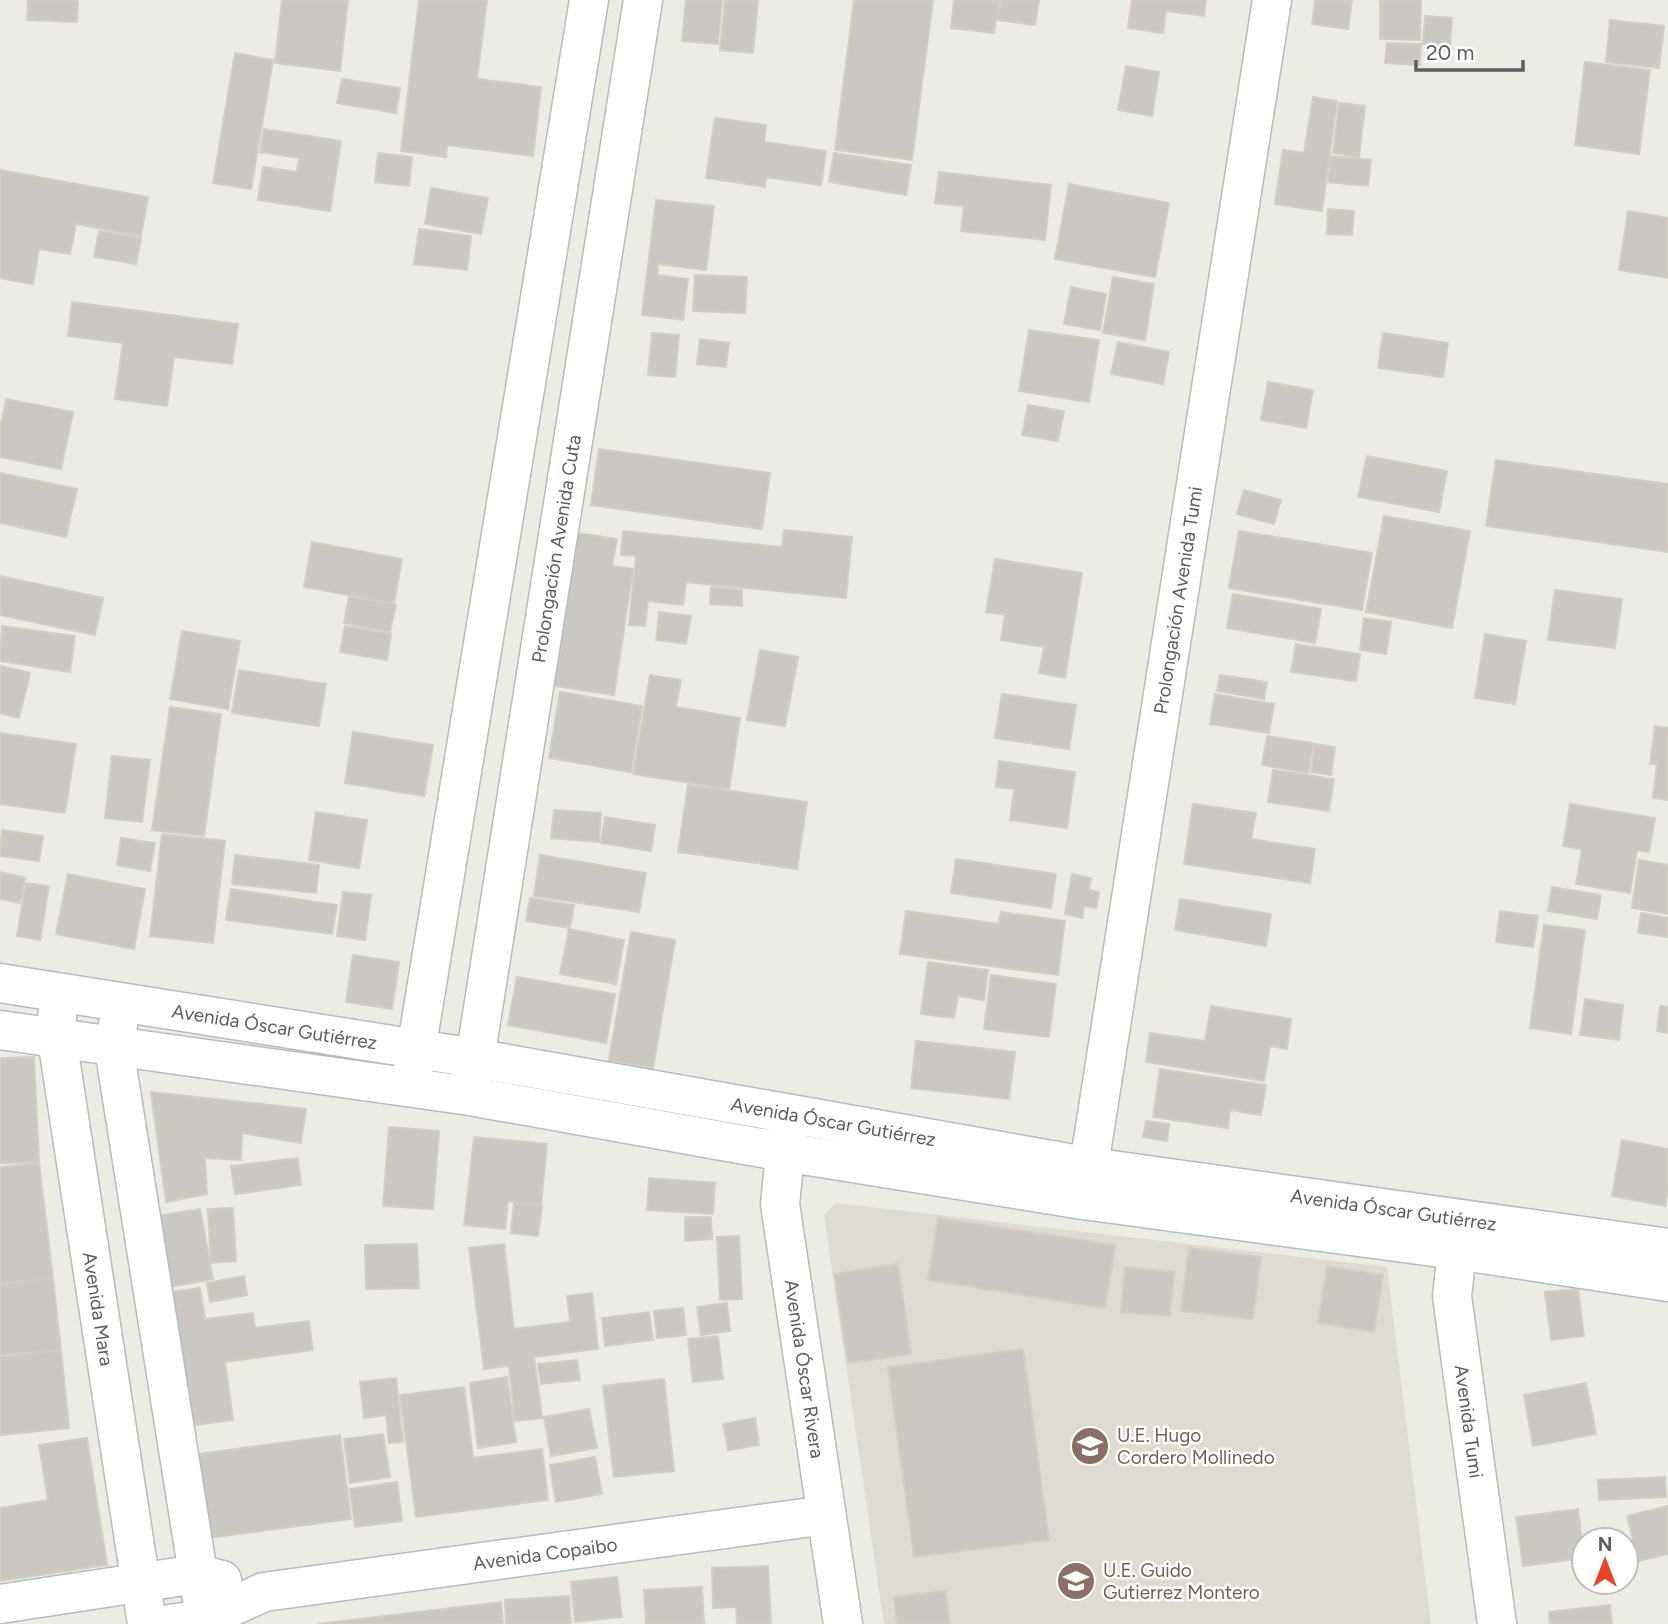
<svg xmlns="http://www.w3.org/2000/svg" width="1668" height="1624" font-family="Figtree,sans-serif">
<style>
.education{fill:#dedbd0}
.building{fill:#cac8c1;stroke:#d2cec0;stroke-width:2}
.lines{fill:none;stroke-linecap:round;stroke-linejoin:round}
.minor-casing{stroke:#b7babf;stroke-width:41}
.minor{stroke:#fff;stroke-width:38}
.labels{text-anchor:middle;stroke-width:5;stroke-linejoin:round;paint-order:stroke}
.street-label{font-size:19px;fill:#5a5e63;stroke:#fff}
.education-label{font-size:19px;fill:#785e54;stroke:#fff;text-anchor:start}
</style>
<rect width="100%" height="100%" fill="#edece2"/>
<!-- education -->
<polygon class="education" points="836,1203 1387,1267 1431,1624 884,1624 824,1215"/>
<!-- building -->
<g class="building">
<polygon points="28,0 78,0 77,22 27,20"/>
<polygon points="282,0 348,0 340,71 275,63"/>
<polygon points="419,0 487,0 477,79 541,87 533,156 447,145 446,157 401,151"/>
<polygon points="686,0 722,0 718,44 682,41"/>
<polygon points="725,0 758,0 753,53 720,50"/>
<polygon points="854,0 933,0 912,160 835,150"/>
<polygon points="954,0 999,0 994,33 951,28"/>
<polygon points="1001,0 1039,0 1035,25 998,20"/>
<polygon points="1132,0 1206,0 1204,16 1166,11 1163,33 1128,28"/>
<polygon points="1315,0 1352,0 1348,29 1312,24"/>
<polygon points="1380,0 1421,0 1420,40 1380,39"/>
<polygon points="1425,16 1452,18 1450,46 1423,44"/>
<polygon points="1610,20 1664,26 1659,68 1606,62"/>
<polygon points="1387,43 1421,44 1420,65 1385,63"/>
<polygon points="235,53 273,60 251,189 213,183"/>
<polygon points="1585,62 1650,70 1639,154 1575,145"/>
<polygon points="1126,66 1159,72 1152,116 1118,110"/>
<polygon points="342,79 400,88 396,113 337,103"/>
<polygon points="1313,97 1337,101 1322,211 1275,204 1283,150 1304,153"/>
<polygon points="1339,103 1365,106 1359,157 1333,153"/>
<polygon points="715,118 766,125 764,142 826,151 821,185 766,177 765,187 706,178"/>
<polygon points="264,129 341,141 330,211 258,200 263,167 297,172 299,158 260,152"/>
<polygon points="378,153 412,157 409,186 375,182"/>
<polygon points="834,153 911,165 906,195 829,182"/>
<polygon points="1331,156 1371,160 1368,186 1328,182"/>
<polygon points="0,170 148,197 141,236 76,224 70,254 39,249 33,284 0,278"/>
<polygon points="939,172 1051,185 1045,240 961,231 964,206 935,203"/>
<polygon points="1069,184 1169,203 1155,277 1055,259"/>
<polygon points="431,188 488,198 481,234 425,224"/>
<polygon points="656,200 714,206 706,270 658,264 657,275 688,279 683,320 642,315"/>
<polygon points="1328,209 1354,211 1352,235 1327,234"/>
<polygon points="1628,211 1668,218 1668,278 1619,270"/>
<polygon points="419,229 471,236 467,270 414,264"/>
<polygon points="99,231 141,238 136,264 94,257"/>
<polygon points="695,275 747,277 745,313 693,311"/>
<polygon points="1113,277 1154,284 1145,340 1103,333"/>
<polygon points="1071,287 1106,294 1100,330 1064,324"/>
<polygon points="72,302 238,324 232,364 174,357 167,406 115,399 123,343 68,336"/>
<polygon points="1029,330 1099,340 1089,402 1019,391"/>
<polygon points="652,333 679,335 675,377 648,375"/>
<polygon points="1383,333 1448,343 1443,377 1378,368"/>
<polygon points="700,339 729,343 726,367 697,364"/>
<polygon points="1118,342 1169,352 1163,384 1111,374"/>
<polygon points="1268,382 1313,390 1306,428 1261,420"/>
<polygon points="6,399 73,412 61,469 0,457 0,429"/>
<polygon points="1028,405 1064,411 1058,441 1022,435"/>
<polygon points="599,449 770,473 762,529 591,505"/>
<polygon points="1367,456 1447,471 1439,512 1358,497"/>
<polygon points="1496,460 1668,484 1668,552 1486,526"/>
<polygon points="0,473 77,489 66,537 0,523"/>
<polygon points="1244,490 1281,500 1274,524 1237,514"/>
<polygon points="1384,516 1470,531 1452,628 1366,612"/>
<polygon points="784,530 852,537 846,598 686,582 683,605 648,601 645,626 629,625 636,556 621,555 623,531 782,547"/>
<polygon points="1239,531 1372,553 1362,610 1229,588"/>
<polygon points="578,533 617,539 612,566 633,569 614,695 555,686"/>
<polygon points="312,542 402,559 394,603 304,587"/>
<polygon points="995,559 1082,573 1065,678 1039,673 1044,647 1001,640 1005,615 986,612"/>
<polygon points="0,576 103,598 95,635 0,615"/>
<polygon points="711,587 742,590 742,606 710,604"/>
<polygon points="1555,590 1622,599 1615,648 1548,640"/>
<polygon points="1233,594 1321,609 1315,643 1227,628"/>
<polygon points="349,596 396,605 390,632 344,623"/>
<polygon points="659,612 691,616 686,644 656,640"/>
<polygon points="1364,618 1391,622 1386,654 1360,650"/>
<polygon points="2,626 75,636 70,672 0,661"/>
<polygon points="345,626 391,634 387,660 340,652"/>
<polygon points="182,631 240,641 228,709 170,699"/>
<polygon points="1485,634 1526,641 1515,704 1475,698"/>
<polygon points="1296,644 1360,654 1356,681 1291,672"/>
<polygon points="760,650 798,657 785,726 747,720"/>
<polygon points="0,666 30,673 19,718 0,713"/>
<polygon points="239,670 326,684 319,726 232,713"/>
<polygon points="650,675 681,680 676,707 740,718 729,789 633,774"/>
<polygon points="1220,675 1267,682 1264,699 1217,691"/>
<polygon points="560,692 642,706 631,772 549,758"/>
<polygon points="1002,694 1076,705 1069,749 995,738"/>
<polygon points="1215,694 1274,704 1269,733 1210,724"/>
<polygon points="170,707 221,714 204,836 152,830"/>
<polygon points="1655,726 1668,728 1668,800 1653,798 1657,764 1650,764"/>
<polygon points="353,732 433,745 424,796 345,783"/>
<polygon points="0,733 76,744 65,813 0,804"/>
<polygon points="1267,736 1313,743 1308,773 1262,765"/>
<polygon points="1315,744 1335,747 1331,775 1311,772"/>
<polygon points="112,756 150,760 142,822 105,818"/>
<polygon points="999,761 1075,772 1067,828 1010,820 1014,789 996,787"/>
<polygon points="1273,770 1334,779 1329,811 1268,802"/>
<polygon points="688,785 807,802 797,869 678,852"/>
<polygon points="1193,804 1256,813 1251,839 1315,849 1310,883 1184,864"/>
<polygon points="1570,804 1655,818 1649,852 1637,850 1630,893 1576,884 1582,849 1563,846"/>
<polygon points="554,810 601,813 599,842 551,838"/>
<polygon points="316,812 367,820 359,868 309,860"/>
<polygon points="605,817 655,825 651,851 601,843"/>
<polygon points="2,830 43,836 39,861 0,856"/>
<polygon points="162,834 225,841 213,943 150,936"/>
<polygon points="121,838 155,843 150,871 117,865"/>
<polygon points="235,855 319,865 316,893 232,884"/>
<polygon points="540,855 646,873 639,912 534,896"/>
<polygon points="956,859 1056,874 1051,908 951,893"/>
<polygon points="1639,860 1668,865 1668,914 1632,908"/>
<polygon points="0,872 25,878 20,903 0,899"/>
<polygon points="68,874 145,889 134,949 56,934"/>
<polygon points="1072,874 1091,878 1089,890 1099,892 1096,908 1084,906 1082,918 1065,914"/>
<polygon points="26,883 49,886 40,940 17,936"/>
<polygon points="1552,887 1601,895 1597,919 1548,911"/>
<polygon points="231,889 337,905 332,934 226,920"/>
<polygon points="343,892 371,895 365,940 337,936"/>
<polygon points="530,898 574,905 570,928 526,921"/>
<polygon points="1180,899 1271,914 1266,946 1175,930"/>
<polygon points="906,911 999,924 1001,912 1065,921 1058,975 900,954"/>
<polygon points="1500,911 1538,916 1533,947 1496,942"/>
<polygon points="1641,913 1668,918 1668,937 1638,933"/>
<polygon points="1544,925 1585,930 1571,1034 1530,1028"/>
<polygon points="569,929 624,940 616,984 560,974"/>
<polygon points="631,932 675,940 653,1068 609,1060"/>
<polygon points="353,955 399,962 392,1009 346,1002"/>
<polygon points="928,962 988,970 984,1000 958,996 954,1018 921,1014"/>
<polygon points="991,975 1056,984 1049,1037 984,1029"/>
<polygon points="517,977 615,994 606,1043 508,1025"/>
<polygon points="1585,999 1623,1005 1619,1040 1580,1035"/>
<polygon points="1211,1006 1291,1019 1287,1049 1270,1046 1264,1081 1146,1062 1150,1033 1205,1041"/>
<polygon points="1660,1006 1668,1007 1668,1033 1657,1031"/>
<polygon points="916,1041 1015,1052 1009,1099 911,1088"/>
<polygon points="34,1057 39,1162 0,1163 0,1058"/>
<polygon points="1160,1069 1266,1085 1261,1115 1230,1110 1228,1128 1153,1117"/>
<polygon points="151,1092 306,1109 301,1143 242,1133 241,1160 205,1158 207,1194 166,1202"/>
<polygon points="1146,1121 1169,1124 1167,1141 1143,1137"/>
<polygon points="389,1127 439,1131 433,1209 383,1206"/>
<polygon points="474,1137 547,1144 541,1205 508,1201 505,1229 464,1225"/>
<polygon points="1622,1140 1668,1149 1668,1190 1665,1206 1612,1196"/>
<polygon points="298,1158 301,1185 235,1194 231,1166"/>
<polygon points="39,1163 53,1278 0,1284 0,1167"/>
<polygon points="649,1178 715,1183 713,1214 647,1210"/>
<polygon points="514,1203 542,1206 538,1236 511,1233"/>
<polygon points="233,1208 236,1261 211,1263 208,1209"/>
<polygon points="200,1209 213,1279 170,1287 157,1216"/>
<polygon points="685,1217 711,1217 712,1239 685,1241"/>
<polygon points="938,1218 1115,1245 1105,1308 928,1280"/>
<polygon points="739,1236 742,1299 720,1300 717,1237"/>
<polygon points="417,1244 419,1288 366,1289 365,1245"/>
<polygon points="504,1244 514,1329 570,1322 567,1296 592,1293 598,1349 534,1357 542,1418 515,1421 509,1366 484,1369 469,1248"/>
<polygon points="1189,1248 1261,1257 1253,1319 1181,1311"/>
<polygon points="898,1264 911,1354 848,1363 834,1274"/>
<polygon points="1327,1266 1383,1275 1374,1332 1318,1323"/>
<polygon points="1125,1267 1174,1272 1170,1316 1121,1312"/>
<polygon points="244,1276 247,1295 210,1302 207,1283"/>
<polygon points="53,1278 61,1350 0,1356 0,1284"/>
<polygon points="200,1288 205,1319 253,1313 255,1328 309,1321 313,1350 225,1362 233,1420 188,1426 169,1292"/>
<polygon points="1578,1289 1584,1336 1551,1340 1545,1292"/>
<polygon points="727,1303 730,1331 701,1335 697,1307"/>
<polygon points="683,1308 686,1335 657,1338 654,1311"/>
<polygon points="649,1312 653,1340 605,1346 602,1318"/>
<polygon points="718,1336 723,1379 693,1382 688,1339"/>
<polygon points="1023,1349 1049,1540 914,1557 888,1367"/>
<polygon points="61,1350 69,1428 0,1435 0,1356"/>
<polygon points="577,1360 580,1380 541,1384 538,1364"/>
<polygon points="507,1377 516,1442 478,1448 470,1383"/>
<polygon points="396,1378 403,1442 389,1443 386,1415 364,1418 360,1382"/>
<polygon points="664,1379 674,1471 614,1477 603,1386"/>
<polygon points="1586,1383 1596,1434 1533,1446 1524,1395"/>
<polygon points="464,1387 473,1458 542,1449 548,1500 416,1517 400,1395"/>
<polygon points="589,1409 597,1448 551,1456 544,1417"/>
<polygon points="755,1418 759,1445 728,1450 723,1424"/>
<polygon points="383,1434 390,1477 350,1483 344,1439"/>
<polygon points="340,1435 351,1519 201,1539 190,1455"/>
<polygon points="87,1438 107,1565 0,1581 0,1508 48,1500 39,1445"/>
<polygon points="595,1457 602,1494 556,1502 550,1465"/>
<polygon points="1665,1477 1666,1497 1599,1500 1598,1480"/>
<polygon points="397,1482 402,1521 355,1527 350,1489"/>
<polygon points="1668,1506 1668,1554 1638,1561 1627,1516"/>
<polygon points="1578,1509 1584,1558 1523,1566 1516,1517"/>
<polygon points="768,1566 771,1624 737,1624 736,1607 713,1608 712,1568"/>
<polygon points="617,1577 622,1617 575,1622 571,1582"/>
<polygon points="702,1587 704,1624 646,1624 644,1590"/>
<polygon points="946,1591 949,1624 897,1624 894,1597"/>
<polygon points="569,1596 571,1624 506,1624 505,1600"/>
<polygon points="501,1602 503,1624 318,1624"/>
<polygon points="1610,1605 1612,1624 1550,1624 1549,1612"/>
</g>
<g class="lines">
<defs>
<g id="minor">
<path id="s1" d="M0,983l474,75 617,109 577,81"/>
<path id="s2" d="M57,1016v23l90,585"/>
<polyline points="118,1025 114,1048 206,1624"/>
<polyline points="0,1030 470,1096 784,1152 1083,1200 1456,1250 1668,1282"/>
<polyline points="412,1075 589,0"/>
<path id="s3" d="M471,1084l172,-1084"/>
<path id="s4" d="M788,1126l-8,78 63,420"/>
<path id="s5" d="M1085,1191l187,-1191"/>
<path id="s6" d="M1460,1225l-8,71 45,328"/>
<polyline points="0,1604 197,1574 222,1580"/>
<path id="s7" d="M169,1624l36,-5 59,-27 562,-77"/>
</g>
</defs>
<!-- minor casing -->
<use href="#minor" class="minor-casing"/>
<!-- minor -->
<use href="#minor" class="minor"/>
</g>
<!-- icons -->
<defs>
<symbol id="school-disc" viewBox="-11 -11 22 22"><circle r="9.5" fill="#8d6e63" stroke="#fff"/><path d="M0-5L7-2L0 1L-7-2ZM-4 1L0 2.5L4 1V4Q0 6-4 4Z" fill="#fff"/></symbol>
</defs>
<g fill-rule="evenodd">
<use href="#school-disc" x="1068" y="1424" width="44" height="44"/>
<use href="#school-disc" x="1054" y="1559" width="44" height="44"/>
</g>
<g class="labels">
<!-- street labels -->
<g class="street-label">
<text dy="7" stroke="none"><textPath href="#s3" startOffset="542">Prolongación Avenida Cuta</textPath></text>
<text dy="7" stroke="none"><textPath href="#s5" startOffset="598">Prolongación Avenida Tumi</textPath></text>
<text dy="7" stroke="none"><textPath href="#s1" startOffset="278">Avenida Óscar Gutiérrez</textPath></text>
<text dy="7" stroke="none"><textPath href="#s1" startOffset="845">Avenida Óscar Gutiérrez</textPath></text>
<text dy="7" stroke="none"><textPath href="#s1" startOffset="1412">Avenida Óscar Gutiérrez</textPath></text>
<text dy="7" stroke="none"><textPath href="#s2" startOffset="296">Avenida Mara</textPath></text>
<text dy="7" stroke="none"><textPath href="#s4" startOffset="245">Avenida Óscar Rivera</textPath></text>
<text dy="7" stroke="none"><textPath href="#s6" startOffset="198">Avenida Tumi</textPath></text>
<text dy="7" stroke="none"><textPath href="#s7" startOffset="385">Avenida Copaibo</textPath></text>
</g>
<!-- education labels -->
<g class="education-label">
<text x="1117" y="1442">U.E. Hugo<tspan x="1117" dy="22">Cordero Mollinedo</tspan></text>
<text x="1103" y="1577">U.E. Guido<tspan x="1103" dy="22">Gutierrez Montero</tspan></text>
</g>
</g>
<!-- north arrow -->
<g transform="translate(1605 1561)"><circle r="33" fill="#ffffff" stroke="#bdbfc1" stroke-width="2"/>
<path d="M0-5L12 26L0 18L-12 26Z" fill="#eb432a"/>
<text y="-10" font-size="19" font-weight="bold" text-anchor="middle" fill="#5a5e63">N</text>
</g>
<!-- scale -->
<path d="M1416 60v10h107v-10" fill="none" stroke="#5a5e63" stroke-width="3.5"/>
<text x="1426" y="60" font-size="21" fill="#5a5e63" stroke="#ffffff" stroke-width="5" paint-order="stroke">20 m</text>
</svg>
